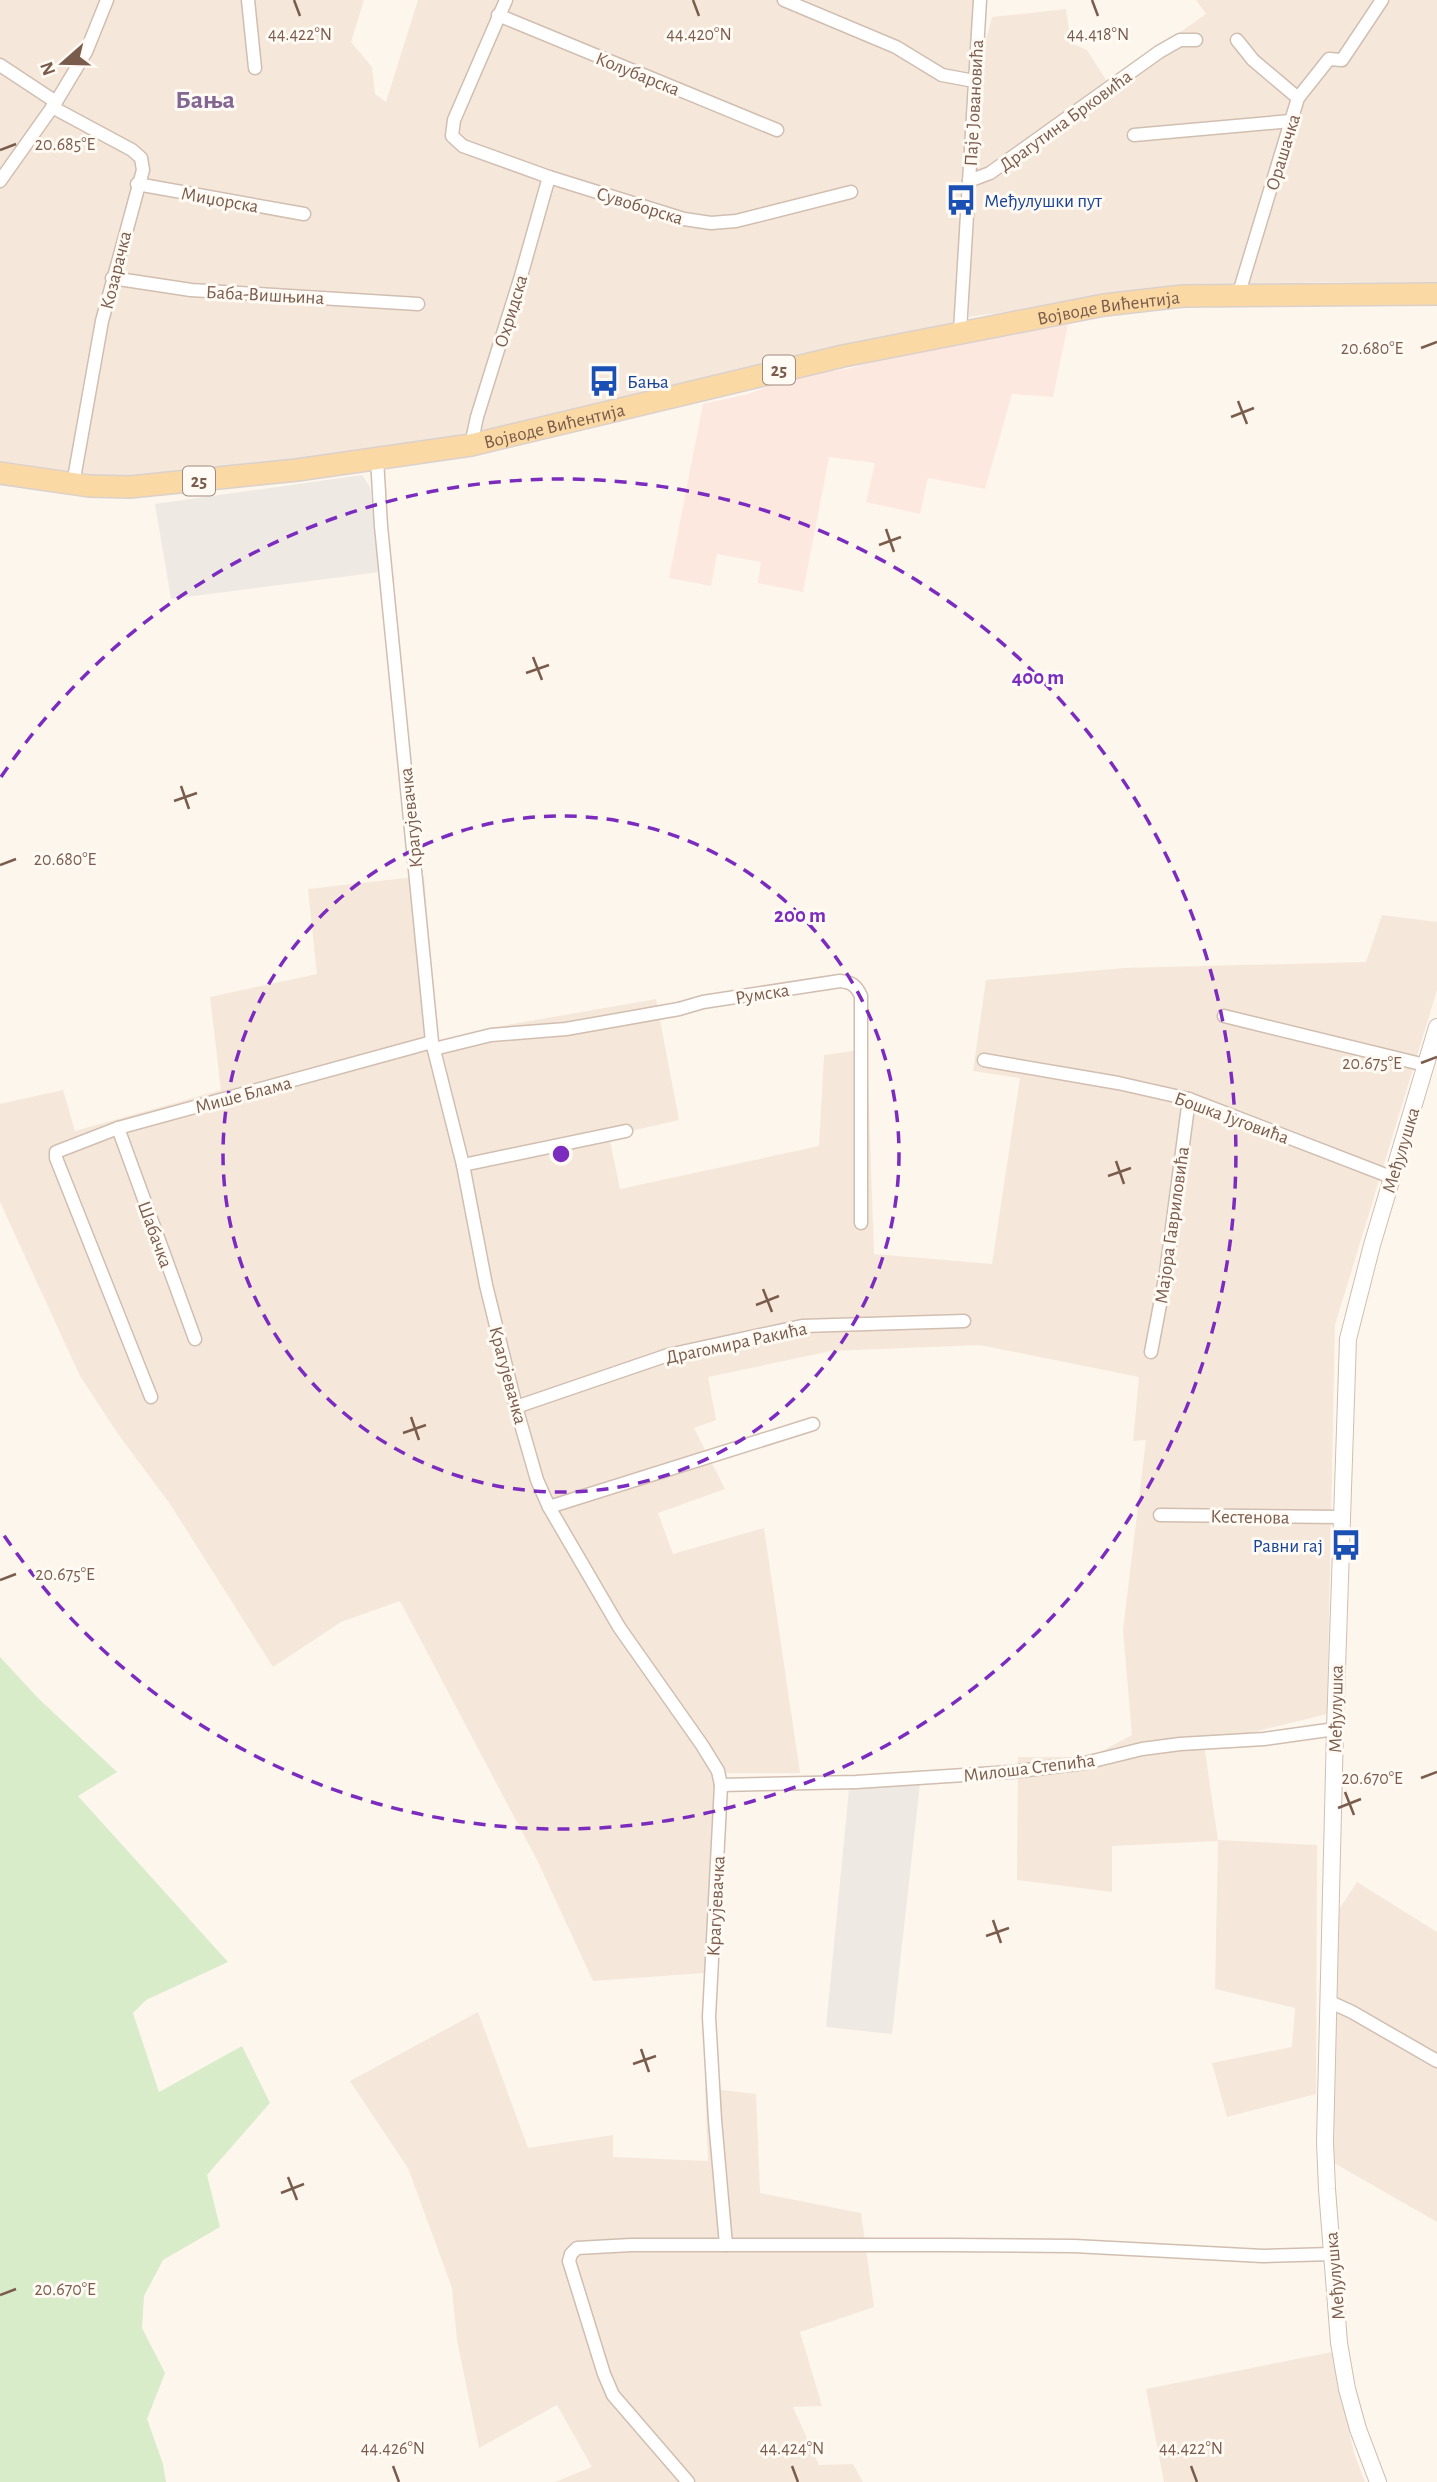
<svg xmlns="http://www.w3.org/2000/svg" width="1437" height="2482" font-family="'Alegreya Sans',sans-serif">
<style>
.residential{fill:#f5e8da}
.commercial{fill:#fde8e0}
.industrial{fill:#efe9e4}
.green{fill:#d8ecc9}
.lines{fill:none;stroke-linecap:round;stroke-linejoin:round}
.minor-casing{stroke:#d1beb0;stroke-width:15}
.tertiary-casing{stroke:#d1beb0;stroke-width:18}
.primary-casing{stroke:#dad1cd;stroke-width:24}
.minor{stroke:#fff;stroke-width:12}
.tertiary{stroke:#fff;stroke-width:16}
.primary{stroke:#fbd9a5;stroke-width:21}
.ticks{fill:none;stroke:#7a5c4d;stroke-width:2.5}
.ring{fill:none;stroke:#7b2cbf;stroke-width:3.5;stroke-dasharray:12 9}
.labels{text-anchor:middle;stroke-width:6;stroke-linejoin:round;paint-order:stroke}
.shield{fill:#fffaf3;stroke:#a28b7f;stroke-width:2}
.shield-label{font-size:18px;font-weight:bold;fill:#7a5c4d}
.street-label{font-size:19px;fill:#7a5c4d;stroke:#fffaf3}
.transit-label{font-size:19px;fill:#164399;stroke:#fffaf3;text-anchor:start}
.district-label{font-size:26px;font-weight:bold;fill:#846695;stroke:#fffaf3}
.ticks-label{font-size:18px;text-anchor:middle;fill:#7a5c4d;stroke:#fffaf3;stroke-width:6;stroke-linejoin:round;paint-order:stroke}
.centre{fill:#7b2cbf;stroke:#fffaf3;stroke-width:3.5}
.ring-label{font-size:21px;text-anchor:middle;font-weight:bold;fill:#7b2cbf;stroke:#fffaf3;stroke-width:6;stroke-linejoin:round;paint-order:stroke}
</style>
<rect width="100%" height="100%" fill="#fdf6ec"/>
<!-- residential -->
<g class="residential">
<polygon points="0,0 364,0 351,42 372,67 375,94 386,102 418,0 975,0 953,328 457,443 113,479 0,463"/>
<polygon points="1196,0 1437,0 1437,283 1326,282 1190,287 969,317 978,69 992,17 1066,9 1071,43 1087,50 1108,83 1206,14"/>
<polygon points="424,876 438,1046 495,1027 656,999 679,1120 609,1136 620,1189 819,1146 824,1055 867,1049 874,1254 992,1264 1020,1078 973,1071 986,980 1124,968 1366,962 1382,915 1437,922 1437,990 1335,1325 1327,1714 1204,1744 1218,1840 1317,1845 1316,2094 1227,2117 1212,2063 1292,2047 1295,2008 1215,1989 1218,1841 1112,1846 1112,1892 1017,1880 1018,1757 1091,1757 1132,1735 1123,1630 1146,1440 1133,1441 1139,1377 980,1345 831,1351 708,1377 716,1420 694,1428 725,1489 658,1513 673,1554 764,1528 800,1773 725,1773 718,1972 593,1981 538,1862 400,1601 341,1622 273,1667 170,1504 118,1434 80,1376 0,1202 0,1104 63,1090 75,1131 221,1090 210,997 317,974 308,889"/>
<polygon points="1357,1882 1437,1932 1437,2222 1334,2163 1336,1914"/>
<polygon points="478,2012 528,2148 613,2135 613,2157 708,2161 705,2088 756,2094 760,2193 861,2213 874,2307 800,2332 822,2406 793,2407 819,2465 853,2464 863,2482 555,2482 592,2467 557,2405 479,2448 457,2340 452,2288 408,2168 350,2081"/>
<polygon points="1332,2352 1354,2453 1365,2482 1164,2482 1146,2389"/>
</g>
<!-- commercial -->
<polygon class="commercial" points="1068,324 1053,397 1012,394 985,489 928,478 920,514 866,502 875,463 829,457 803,592 758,583 761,562 717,554 711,586 669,578 703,404 748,394 798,376 846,369 900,355 959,345 989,335"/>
<!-- industrial -->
<g class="industrial">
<polygon points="362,475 370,487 380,572 171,599 155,504"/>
<polygon points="920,1784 892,2034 826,2027 849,1789"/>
</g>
<!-- green -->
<polygon class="green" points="0,1657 39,1699 117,1772 78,1796 228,1962 146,2000 133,2013 159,2092 242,2046 270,2103 207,2175 220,2227 163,2260 144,2296 142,2328 165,2373 147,2419 163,2464 166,2482 0,2482"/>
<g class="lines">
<defs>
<g id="minor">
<polyline points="248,0 255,68"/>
<polyline points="506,0 454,120 452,136 463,146 549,177 684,219 711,223 736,221 851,192"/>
<polyline points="784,0 896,47 942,75 974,81"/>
<polyline points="498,15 777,130"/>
<polyline points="1237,40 1253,60 1298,98"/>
<polyline points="0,65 56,102"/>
<polyline points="52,107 132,150 141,158 143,170 102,321 73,484"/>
<polyline points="1134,135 1291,121"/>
<polyline points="0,181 56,102 86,52 107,0"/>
<polyline points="969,181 990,173 1159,52 1180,40 1196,40"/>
<polyline points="137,184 304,214"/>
<polyline points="112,278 191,290 418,304"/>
<polyline points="1238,296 1298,98 1329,59 1342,60 1382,0"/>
<polyline points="960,331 980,0"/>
<polyline points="471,445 477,417 521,276 549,177"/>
<polyline points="377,459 381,526 432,1042 463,1165 486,1285 516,1407 537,1480 549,1507 619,1627 702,1745 718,1771 721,1785 709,2017 715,2120 726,2245"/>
<polyline points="1224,1016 1425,1065"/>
<path d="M434,1049l57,-14 75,-6 113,-20 24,-7 137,-21c11,1 16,4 21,15v227"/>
<polyline points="984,1060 1118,1083 1189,1099 1391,1177"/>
<polyline points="118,1128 195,1339"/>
<polyline points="463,1165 626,1131"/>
<polyline points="1151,1352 1166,1273 1189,1099"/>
<polyline points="151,1397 56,1158 56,1152 118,1128 432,1042"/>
<polyline points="516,1407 668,1355 802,1326 964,1321"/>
<polyline points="549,1507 813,1424"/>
<polyline points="1160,1515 1340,1517"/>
<polyline points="721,1785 856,1782 1011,1772 1085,1763 1142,1749 1180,1744 1264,1739 1335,1729"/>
<polyline points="1328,2001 1352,2012 1437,2061"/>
<polyline points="688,2482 613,2395 604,2374 569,2261 571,2254 577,2248 631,2245 947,2245 1074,2246 1263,2256 1332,2254"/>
</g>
<polyline id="tertiary" points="1378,2482 1358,2429 1347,2389 1339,2343 1327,2189 1325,2142 1335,1729 1348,1339 1372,1245 1437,1027"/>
<g id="primary">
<path id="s1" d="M0,473l89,13 41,1 167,-17 174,-25 372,-89 261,-51 79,-9 254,-2"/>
</g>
</defs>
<!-- minor casing -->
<use href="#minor" class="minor-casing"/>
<!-- tertiary casing -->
<use href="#tertiary" class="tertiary-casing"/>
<!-- primary casing -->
<use href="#primary" class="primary-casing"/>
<!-- minor -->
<use href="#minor" class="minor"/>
<!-- tertiary -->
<use href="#tertiary" class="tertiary"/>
<!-- primary -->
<use href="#primary" class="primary"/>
</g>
<!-- ticks -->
<path class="ticks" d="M294,0l6,16M693,0l6,16M1092,0l6,16M0,150l16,-6M1421,348l16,-6M1238,401l9,23M1231,417l23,-9M886,529l8,23M879,545l22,-8M533,657l9,23M526,673l23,-8M181,786l8,23M174,801l23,-8M0,865l16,-6M1421,1063l16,-6M1116,1161l8,23M1108,1176l23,-8M763,1289l9,23M756,1305l23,-9M411,1417l8,23M403,1433l23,-8M0,1580l16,-6M1421,1778l16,-6M1345,1792l9,23M1338,1808l23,-9M993,1920l8,23M986,1936l23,-8M641,2049l8,23M633,2064l23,-8M288,2177l9,23M281,2193l23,-9M0,2295l16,-6M393,2466l6,16M792,2466l6,16M1191,2466l6,16"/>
<!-- distance rings -->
<g class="ring">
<circle cx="561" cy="1154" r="338"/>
<path d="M1 777A675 675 0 1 1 1 1531"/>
</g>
<!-- icons -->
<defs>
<symbol id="bus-bare" viewBox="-9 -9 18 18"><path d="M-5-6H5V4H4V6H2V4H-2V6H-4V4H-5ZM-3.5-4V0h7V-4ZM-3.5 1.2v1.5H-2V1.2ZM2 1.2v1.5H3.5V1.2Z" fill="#1a4fb4" stroke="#fffaf3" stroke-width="2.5" paint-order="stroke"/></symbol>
</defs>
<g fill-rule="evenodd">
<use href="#bus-bare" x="939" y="178" width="44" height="44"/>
<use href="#bus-bare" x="582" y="359" width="44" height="44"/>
<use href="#bus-bare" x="1324" y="1523" width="44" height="44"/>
</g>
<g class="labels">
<!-- shield labels -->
<g class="shield">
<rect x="763" y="355.5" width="32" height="29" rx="5"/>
<rect x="183" y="466.5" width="32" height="29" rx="5"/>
</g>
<g class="shield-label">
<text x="779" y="376">25</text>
<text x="199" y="487">25</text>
</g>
<!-- street labels -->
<g class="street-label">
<text transform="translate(638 73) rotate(22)" y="7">Колубарска</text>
<text transform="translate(973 103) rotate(-87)" y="7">Паје Јовановића</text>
<text transform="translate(1065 120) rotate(-36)" y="7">Драгутина Брковића</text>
<text transform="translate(1282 152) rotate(-73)" y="7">Орашачка</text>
<text transform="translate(220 199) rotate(10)" y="7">Миџорска</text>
<text transform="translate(640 205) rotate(17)" y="7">Сувоборска</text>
<text transform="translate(115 270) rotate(-76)" y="7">Козарачка</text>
<text transform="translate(265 294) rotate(3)" y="7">Баба-Вишњина</text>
<text dy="7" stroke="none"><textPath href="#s1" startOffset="1127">Војводе Вићентија</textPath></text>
<text transform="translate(510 311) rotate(-73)" y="7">Охридска</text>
<text dy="7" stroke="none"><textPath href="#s1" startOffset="560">Војводе Вићентија</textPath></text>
<text transform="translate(410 818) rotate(-96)" y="7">Крагујевачка</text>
<text transform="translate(762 993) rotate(-9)" y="7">Румска</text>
<text transform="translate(243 1094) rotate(-15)" y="7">Мише Блама</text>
<text transform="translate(1232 1117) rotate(20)" y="7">Бошка Југовића</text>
<text transform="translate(1400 1150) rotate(-73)" y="7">Међулушка</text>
<text transform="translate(1171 1225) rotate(-82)" y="7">Мајора Гавриловића</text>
<text transform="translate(156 1234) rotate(70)" y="7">Шабачка</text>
<text transform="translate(736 1342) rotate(-12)" y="7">Драгомира Ракића</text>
<text transform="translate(509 1375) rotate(75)" y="7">Крагујевачка</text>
<text transform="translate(1250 1516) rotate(1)" y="7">Кестенова</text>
<text transform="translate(1335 1709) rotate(-89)" y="7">Међулушка</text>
<text transform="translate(1029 1767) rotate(-7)" y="7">Милоша Степића</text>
<text transform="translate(715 1906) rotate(-87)" y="7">Крагујевачка</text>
<text transform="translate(1334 2276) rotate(-95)" y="7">Међулушка</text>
</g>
<!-- transit labels -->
<g class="transit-label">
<text x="984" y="207">Међулушки пут</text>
<text x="627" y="388">Бања</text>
<text x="1323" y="1552" text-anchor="end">Равни гај</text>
</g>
<!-- district labels -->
<g class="district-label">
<text x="205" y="108">Бања</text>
</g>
</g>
<g class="ticks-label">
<text x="300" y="40">44.422°N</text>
<text x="699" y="40">44.420°N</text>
<text x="1098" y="40">44.418°N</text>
<text x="65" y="150">20.685°E</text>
<text x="1372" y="354">20.680°E</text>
<text x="65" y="865">20.680°E</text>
<text x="1372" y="1069">20.675°E</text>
<text x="65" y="1580">20.675°E</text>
<text x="1372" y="1784">20.670°E</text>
<text x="65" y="2295">20.670°E</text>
<text x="393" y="2454">44.426°N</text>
<text x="792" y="2454">44.424°N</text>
<text x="1191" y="2454">44.422°N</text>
</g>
<circle cx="561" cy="1154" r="10" class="centre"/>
<g class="ring-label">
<text x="1038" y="684">400 m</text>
<text x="800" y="922">200 m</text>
</g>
<!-- north arrow -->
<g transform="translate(63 63) rotate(250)" stroke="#fffaf3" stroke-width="5" paint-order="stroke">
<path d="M0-5L12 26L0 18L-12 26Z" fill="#7a5c4d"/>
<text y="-10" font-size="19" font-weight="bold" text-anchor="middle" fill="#7a5c4d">N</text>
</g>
</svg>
